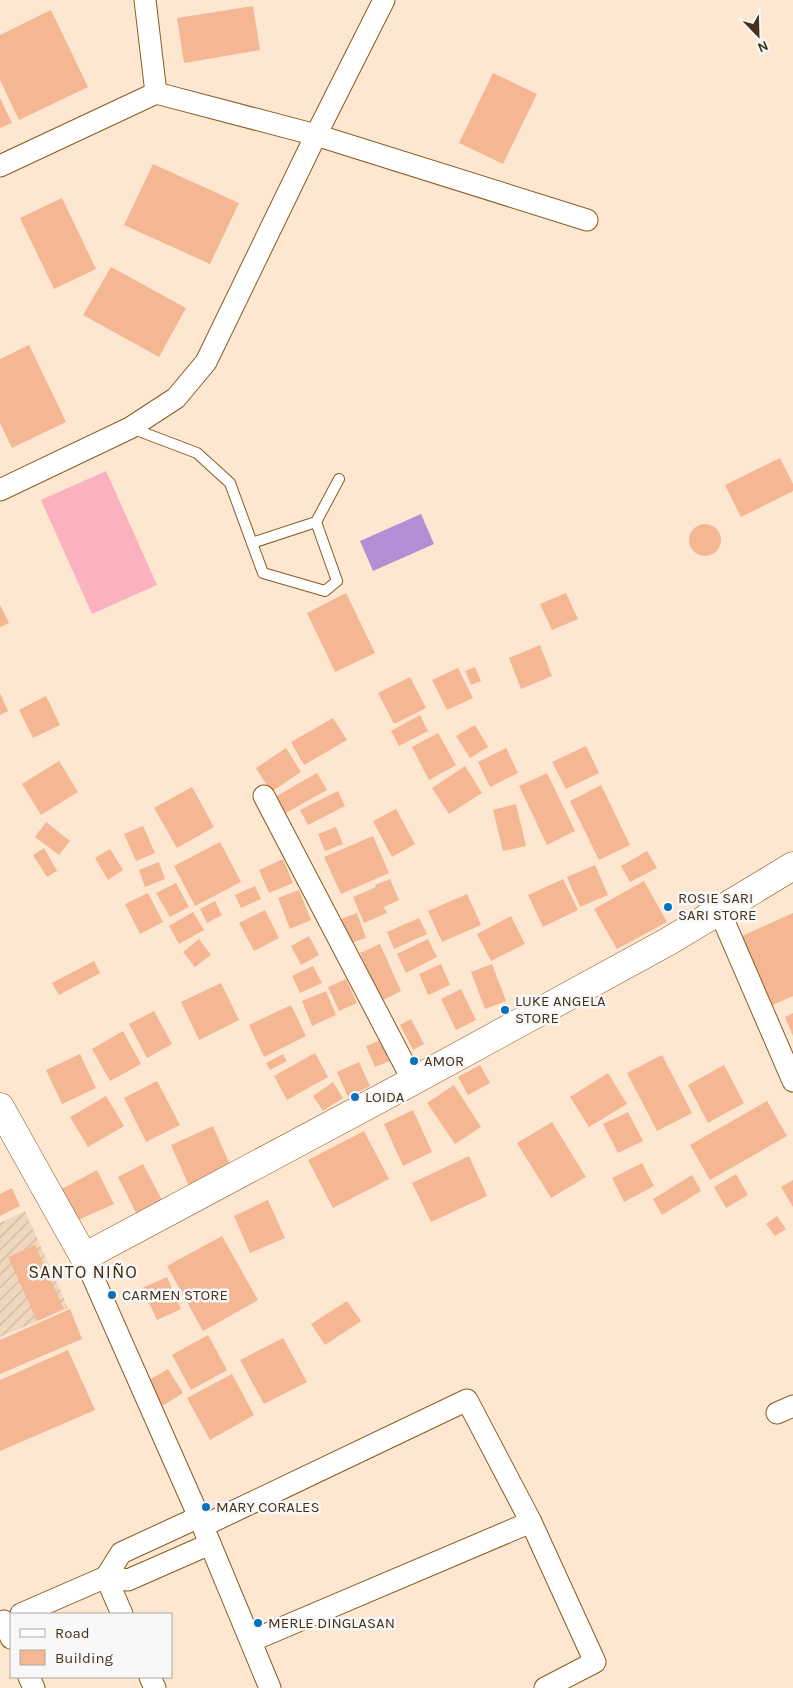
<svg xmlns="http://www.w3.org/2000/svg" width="793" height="1688" font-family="Karla,sans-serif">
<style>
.industrial{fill:url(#industrial-furrows)}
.grass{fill:#fbb2be}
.water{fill:#b48ed4}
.building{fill:#f5b694}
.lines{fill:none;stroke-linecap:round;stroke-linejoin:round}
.lane-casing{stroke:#8a5b1e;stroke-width:12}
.street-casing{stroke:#8a5b1e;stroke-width:23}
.secondary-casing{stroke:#8a5b1e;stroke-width:29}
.lane{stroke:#fff;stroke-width:10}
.street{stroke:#fff;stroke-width:21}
.secondary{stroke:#fff;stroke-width:28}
.poi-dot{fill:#0970bc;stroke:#f8f8f8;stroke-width:2}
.labels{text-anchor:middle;stroke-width:5;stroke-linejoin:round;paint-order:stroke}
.poi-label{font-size:15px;fill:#463119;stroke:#f8f8f8;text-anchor:start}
.quarter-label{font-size:18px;letter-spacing:1px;fill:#442b0b;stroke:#f8f8f8}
</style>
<defs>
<pattern id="industrial-furrows" width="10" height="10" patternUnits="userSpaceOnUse" patternTransform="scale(1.25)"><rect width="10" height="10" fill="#efd7be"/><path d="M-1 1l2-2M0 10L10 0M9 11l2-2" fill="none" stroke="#ceb9a3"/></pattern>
</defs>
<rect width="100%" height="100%" fill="#fde7d0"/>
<!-- industrial -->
<polygon class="industrial" points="25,1211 68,1308 0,1337 0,1223"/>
<!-- grass -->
<polygon class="grass" points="106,471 157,585 92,614 41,500"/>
<!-- water -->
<polygon class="water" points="421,514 434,544 373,571 360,541"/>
<!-- building -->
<g class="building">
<polygon points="253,6 260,50 184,63 177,18"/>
<polygon points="51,10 88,87 19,120 0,80 0,35"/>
<polygon points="493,73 537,94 503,164 459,143"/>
<polygon points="0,98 12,123 0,128"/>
<polygon points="153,164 239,203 210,264 124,225"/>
<polygon points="62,198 96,269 54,289 20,218"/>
<polygon points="111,267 186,308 159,357 83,315"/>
<polygon points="29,345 66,422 12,448 0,423 0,359"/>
<polygon points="780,458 793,484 793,491 741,517 725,485"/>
<circle cx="705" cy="540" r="16"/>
<polygon points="346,593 375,653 335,672 307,613"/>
<polygon points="566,593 578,619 552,630 540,604"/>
<polygon points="0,605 9,623 0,627"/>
<polygon points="540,645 552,676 521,689 509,658"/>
<polygon points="475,667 481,681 471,685 465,671"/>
<polygon points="458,668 473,698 447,710 432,680"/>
<polygon points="410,677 426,708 394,724 378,693"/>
<polygon points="0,693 8,711 0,715"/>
<polygon points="46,696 60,725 33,738 19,710"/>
<polygon points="420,715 428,731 399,746 391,731"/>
<polygon points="333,718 347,740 304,765 291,742"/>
<polygon points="475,725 488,747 470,758 456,736"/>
<polygon points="438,733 456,765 429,780 412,747"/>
<polygon points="586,746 599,773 566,789 552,762"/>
<polygon points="286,748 301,772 271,792 256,768"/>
<polygon points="506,748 518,773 490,787 478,762"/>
<polygon points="59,761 78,792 41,815 22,784"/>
<polygon points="465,766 482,793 449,814 432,788"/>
<polygon points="317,773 327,790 284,814 275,797"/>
<polygon points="547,773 575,831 547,845 519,786"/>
<polygon points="601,785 630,845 599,860 570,801"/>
<polygon points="192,787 214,827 177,848 154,808"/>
<polygon points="338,791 345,806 308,825 300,810"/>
<polygon points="516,804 526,846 503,851 493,810"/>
<polygon points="396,809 415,844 392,857 373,821"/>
<polygon points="46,822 70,841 59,855 35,837"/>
<polygon points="143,826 155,853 136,861 124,834"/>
<polygon points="336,827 343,844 325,851 318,834"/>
<polygon points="373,836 389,873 341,894 324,857"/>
<polygon points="220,842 241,882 195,906 174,866"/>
<polygon points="44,848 57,871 47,877 33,855"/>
<polygon points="110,849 123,870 108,880 95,858"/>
<polygon points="647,851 657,868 630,882 621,866"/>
<polygon points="283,859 293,883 269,893 259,870"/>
<polygon points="159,862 165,879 145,887 139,870"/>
<polygon points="595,865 608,895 580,907 567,877"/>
<polygon points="390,879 399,900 384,907 387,913 364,923 353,897 376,887 375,885"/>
<polygon points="563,879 578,910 543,927 528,895"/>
<polygon points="644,881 667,922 617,949 594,909"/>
<polygon points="176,883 189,907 170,917 156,893"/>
<polygon points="255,886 261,899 241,908 235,895"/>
<polygon points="299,890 311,920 290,929 278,898"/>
<polygon points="148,893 163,922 140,934 125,904"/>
<polygon points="467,894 481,925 442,942 428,911"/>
<polygon points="215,901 222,915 207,923 200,909"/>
<polygon points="265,910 279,938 254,951 239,923"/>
<polygon points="193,912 204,930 179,944 169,926"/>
<polygon points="357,913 366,938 342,946 333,922"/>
<polygon points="793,913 793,996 766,1008 735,939"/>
<polygon points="511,916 525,944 491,961 477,934"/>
<polygon points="419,918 427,934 394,949 387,932"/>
<polygon points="309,936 319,955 301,965 291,946"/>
<polygon points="199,939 211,955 195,967 183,952"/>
<polygon points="428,939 437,957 406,973 397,954"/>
<polygon points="380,944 401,991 381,1001 360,953"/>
<polygon points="94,961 100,973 59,995 52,983"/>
<polygon points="441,964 450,985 428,995 419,974"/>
<polygon points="492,964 506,1001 485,1009 471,972"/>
<polygon points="313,966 322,983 300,993 292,976"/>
<polygon points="346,979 357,1003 339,1011 328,987"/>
<polygon points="221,983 239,1020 199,1040 181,1002"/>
<polygon points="461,989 476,1020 456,1030 441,999"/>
<polygon points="326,991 336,1015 312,1026 302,1001"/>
<polygon points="291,1005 306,1036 264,1057 249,1025"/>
<polygon points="154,1011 172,1044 147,1058 129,1024"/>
<polygon points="793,1013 793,1036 785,1017"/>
<polygon points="411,1019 424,1044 413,1050 400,1025"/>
<polygon points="123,1031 141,1064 110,1081 92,1049"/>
<polygon points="381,1040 390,1061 375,1067 366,1046"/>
<polygon points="315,1053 328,1077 287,1100 274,1076"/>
<polygon points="80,1054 96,1088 62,1104 46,1070"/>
<polygon points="283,1054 287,1061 270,1070 266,1063"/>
<polygon points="662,1055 692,1113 657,1131 627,1073"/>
<polygon points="359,1062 370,1086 348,1097 337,1072"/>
<polygon points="480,1065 490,1083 468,1095 458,1077"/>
<polygon points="724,1065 744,1103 708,1123 688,1085"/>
<polygon points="608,1073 627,1104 589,1127 570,1097"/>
<polygon points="157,1081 180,1125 146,1142 124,1098"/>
<polygon points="333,1082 343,1098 323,1111 313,1096"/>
<polygon points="454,1085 481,1127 455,1144 427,1103"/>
<polygon points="106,1096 124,1126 88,1147 70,1117"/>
<polygon points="767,1101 787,1136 710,1180 690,1145"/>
<polygon points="413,1110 432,1152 403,1166 384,1124"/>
<polygon points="628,1112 643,1141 618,1153 603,1124"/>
<polygon points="552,1122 586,1177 551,1198 517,1143"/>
<polygon points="213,1126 231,1167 189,1186 171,1145"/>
<polygon points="364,1131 389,1179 333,1208 308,1160"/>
<polygon points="469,1156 487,1196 431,1222 412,1183"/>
<polygon points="642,1163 654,1186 624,1202 612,1178"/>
<polygon points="143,1164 162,1200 136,1213 118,1177"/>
<polygon points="97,1170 114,1204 78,1220 60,1190"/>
<polygon points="736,1174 748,1195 726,1208 714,1187"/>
<polygon points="692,1175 701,1191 662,1215 653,1199"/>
<polygon points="793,1180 793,1207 781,1187"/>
<polygon points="12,1188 20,1206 0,1216 0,1194"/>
<polygon points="268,1200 285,1238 250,1253 234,1216"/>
<polygon points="777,1216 786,1229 775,1236 766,1224"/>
<polygon points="222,1236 258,1300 203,1331 167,1266"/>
<polygon points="35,1245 64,1309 37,1321 8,1257"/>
<polygon points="167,1277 181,1309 157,1320 142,1288"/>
<polygon points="347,1301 361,1321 325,1345 311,1324"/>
<polygon points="70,1309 82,1339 0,1374 0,1340"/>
<polygon points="208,1335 227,1370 191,1390 172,1355"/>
<polygon points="283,1338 307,1382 264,1404 240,1360"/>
<polygon points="68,1350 95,1410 0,1451 0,1380"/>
<polygon points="168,1369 183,1393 159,1408 144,1383"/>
<polygon points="232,1374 254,1415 210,1440 187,1398"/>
</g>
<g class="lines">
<defs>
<g id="lane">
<polyline points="131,428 197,453 230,483 263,573 325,591 337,581 316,522"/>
<polyline points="252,543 316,522 339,479"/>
</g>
<g id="street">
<polyline points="145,0 156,93"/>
<polyline points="0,166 156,93 316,135 587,220"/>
<polyline points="0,490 130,428 176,398 206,362 316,135 384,0"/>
<polyline points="264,796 413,1081"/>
<polyline points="719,910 793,1081"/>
<polyline points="84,1257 199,1517 270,1688"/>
<polyline points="777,1413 793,1406"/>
<polyline points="203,1526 467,1400 531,1522 595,1662 545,1688"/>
<polyline points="106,1577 121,1553 199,1517"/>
<polyline points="106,1577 122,1614"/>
<polyline points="21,1614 106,1577 128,1580 210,1544"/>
<polyline points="4,1621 11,1638"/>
<polyline points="251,1641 531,1522"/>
<polyline points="29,1677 34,1688"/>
<polyline points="150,1677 155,1688"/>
</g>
<polyline id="secondary" points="0,1107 84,1257 413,1081 669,941 793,866"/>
</defs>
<!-- lane casing -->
<use href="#lane" class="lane-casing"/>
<!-- street casing -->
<use href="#street" class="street-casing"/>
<!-- secondary casing -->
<use href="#secondary" class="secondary-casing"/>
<!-- lane -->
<use href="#lane" class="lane"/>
<!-- street -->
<use href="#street" class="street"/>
<!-- secondary -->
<use href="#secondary" class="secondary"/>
</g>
<!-- markers -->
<g class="poi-dot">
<circle cx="668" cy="907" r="5"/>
<circle cx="505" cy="1010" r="5"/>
<circle cx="414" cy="1061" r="5"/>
<circle cx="355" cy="1097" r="5"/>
<circle cx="112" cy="1295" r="5"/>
<circle cx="206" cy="1507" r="5"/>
<circle cx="258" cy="1623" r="5"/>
</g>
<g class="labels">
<!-- poi labels -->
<g class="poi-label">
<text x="678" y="903">ROSIE SARI<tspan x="678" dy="17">SARI STORE</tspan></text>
<text x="515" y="1006">LUKE ANGELA<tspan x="515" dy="17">STORE</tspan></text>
<text x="424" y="1066">AMOR</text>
<text x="365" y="1102">LOIDA</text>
<text x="122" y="1300">CARMEN STORE</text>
<text x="216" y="1512">MARY CORALES</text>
<text x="268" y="1628">MERLE DINGLASAN</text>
</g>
<!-- quarter labels -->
<g class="quarter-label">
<text x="83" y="1278">SANTO NIÑO</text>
</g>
</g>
<!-- legend -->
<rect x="10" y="1613" width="162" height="65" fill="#f8f8f8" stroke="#b1a89f"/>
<rect x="20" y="1629" width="25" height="8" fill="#ffffff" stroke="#b1a89f"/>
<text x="55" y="1638" font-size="15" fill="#463119">Road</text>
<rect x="20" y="1650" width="25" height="15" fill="#f5b694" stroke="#b1a89f"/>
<text x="55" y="1663" font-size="15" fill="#463119">Building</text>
<!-- north arrow -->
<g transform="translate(758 35) rotate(157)" stroke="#f8f8f8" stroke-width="4" paint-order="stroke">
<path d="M0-4L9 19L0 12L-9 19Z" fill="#463119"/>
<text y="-8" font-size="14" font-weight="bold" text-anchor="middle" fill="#463119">N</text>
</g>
</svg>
